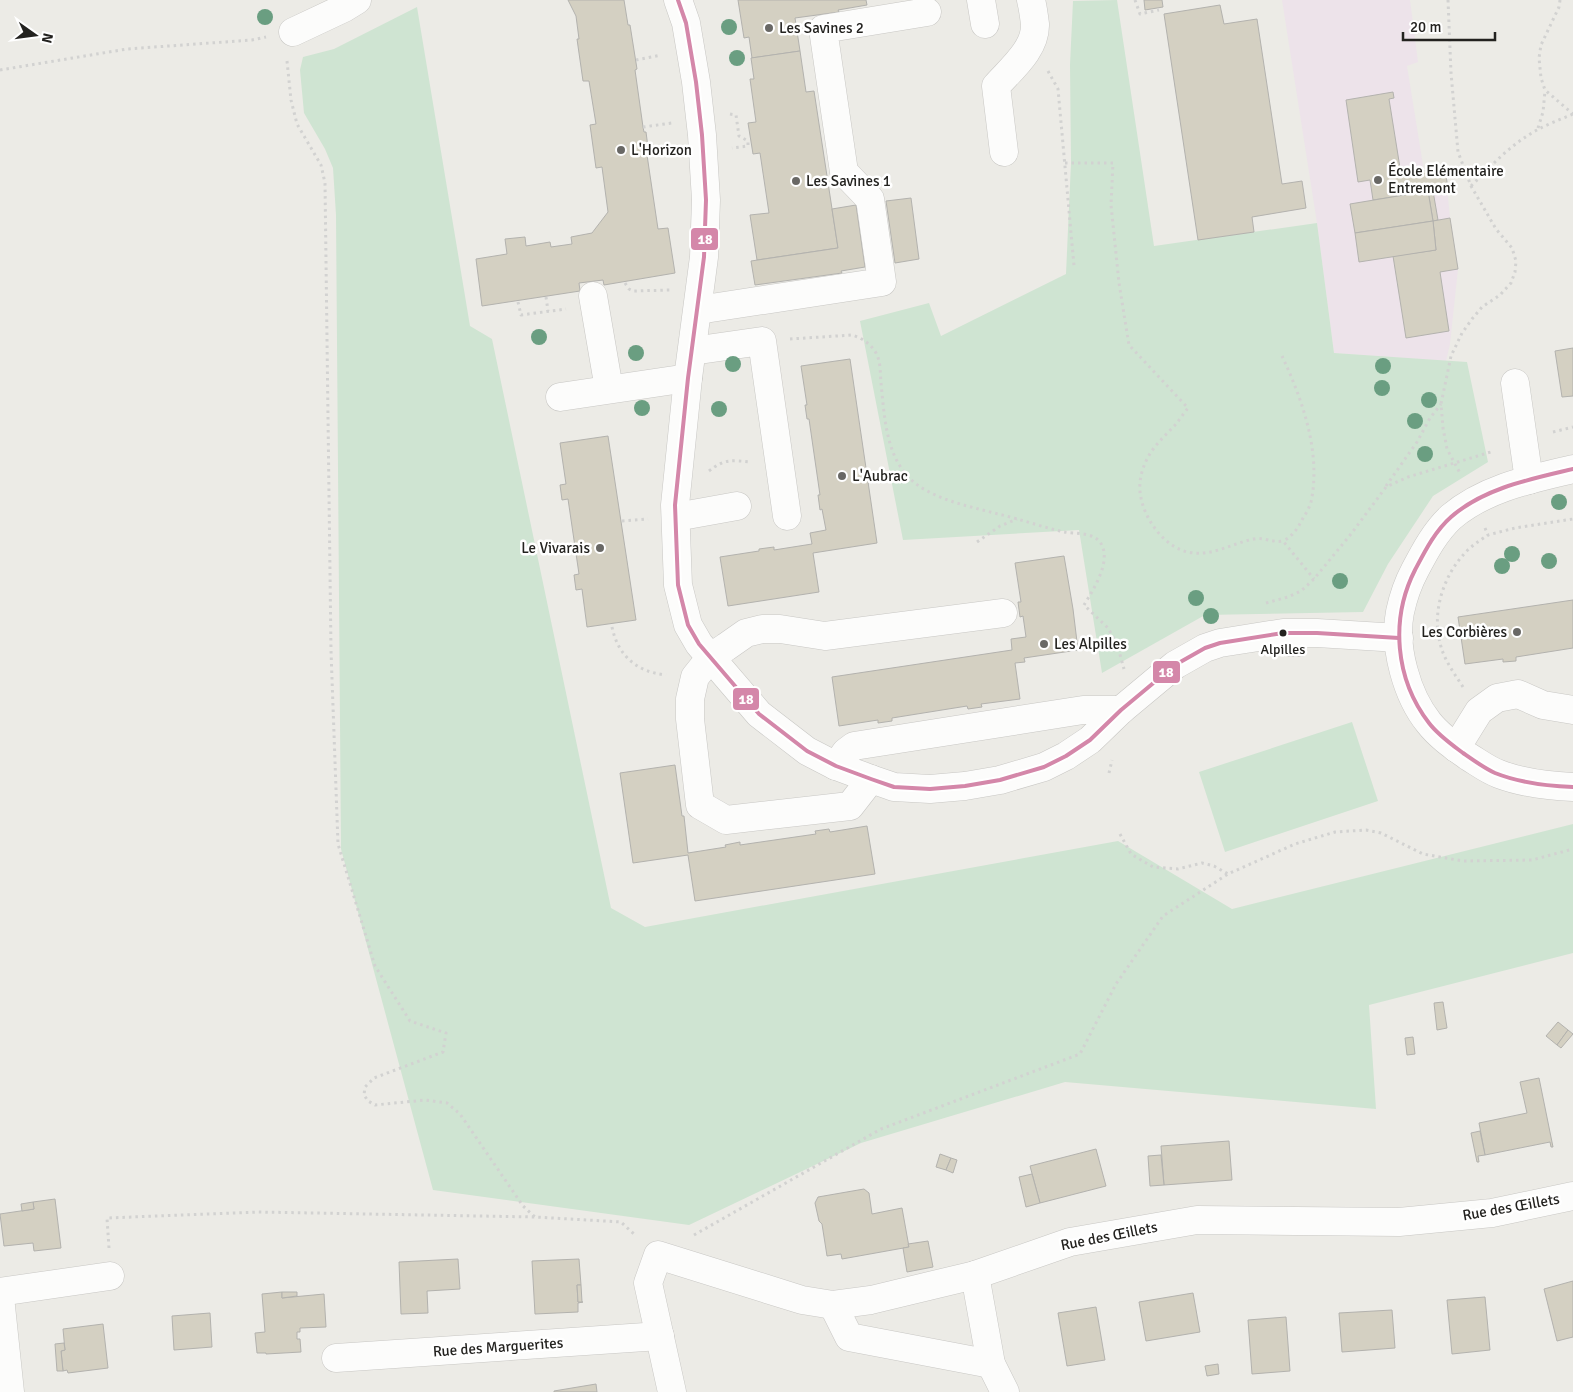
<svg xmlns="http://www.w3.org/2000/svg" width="1573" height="1392" font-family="Signika,sans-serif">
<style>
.education{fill:#ede3ea}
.green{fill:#cfe4d2}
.building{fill:#d4d0c2;stroke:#b3b2ae}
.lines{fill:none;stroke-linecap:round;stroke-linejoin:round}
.minor-casing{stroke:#c8c7c4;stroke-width:29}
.path{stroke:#d2d2d1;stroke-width:3;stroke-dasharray:2.5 4;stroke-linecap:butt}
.minor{stroke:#fcfcfb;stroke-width:28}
.bus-1-casing{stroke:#fff;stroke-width:8}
.bus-1{stroke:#d487a9;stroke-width:4}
.tree{fill:#6a9e81}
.poi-dot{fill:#696865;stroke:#fff;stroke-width:2}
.bus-dot{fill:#23221f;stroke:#fff;stroke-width:2}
.labels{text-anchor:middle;stroke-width:5;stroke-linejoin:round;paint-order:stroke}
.bus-label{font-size:14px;fill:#23221f;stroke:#fff}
.poi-label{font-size:15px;fill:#23221f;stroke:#fff;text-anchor:start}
.street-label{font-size:15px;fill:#23221f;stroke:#fff}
.line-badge{stroke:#fff;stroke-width:2}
.badge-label{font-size:14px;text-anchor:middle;font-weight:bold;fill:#fff}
</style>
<rect width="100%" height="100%" fill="#ecebe6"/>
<!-- education -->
<polygon class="education" points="1282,0 1410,0 1418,62 1407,66 1424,171 1445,168 1450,218 1458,269 1450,344 1446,361 1334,353 1317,223"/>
<!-- green -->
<g class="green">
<polygon points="1117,0 1154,246 1317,223 1334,353 1467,362 1488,462 1433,496 1388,564 1363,612 1205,615 1102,673 1079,530 903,540 860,321 929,303 941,336 1066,274 1071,163 1070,65 1073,1"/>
<polygon points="417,7 470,326 492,339 611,908 645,927 1118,841 1232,909 1573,824 1573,953 1369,1005 1376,1109 1065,1082 861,1143 689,1225 433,1190 341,849 336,215 333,168 325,149 304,113 300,70 303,57 334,49"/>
<polygon points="1352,722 1378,801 1225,852 1199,772"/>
</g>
<!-- building -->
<g class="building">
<polygon points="568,0 624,0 628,25 630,25 637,69 635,70 643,127 644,132 646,132 649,155 647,155 658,229 668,228 675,273 604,285 603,280 579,283 580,291 482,306 476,259 507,254 505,239 525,237 526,246 550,242 551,247 572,244 571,237 592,233 608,212 602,167 596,168 590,125 596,124 589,81 583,81 577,39 579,39 576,16"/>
<polygon points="738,0 866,0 867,5 838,10 839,12 795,18 800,51 752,58 749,37 744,38"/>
<polygon points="1144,0 1162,0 1163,7 1145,10"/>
<polygon points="1220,5 1224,24 1257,19 1282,184 1302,181 1306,208 1252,217 1254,232 1198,240 1164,14"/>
<polygon points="800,51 806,92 814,91 838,248 757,260 750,215 769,213 760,153 753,154 748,123 756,122 750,79 754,79 751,58"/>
<polygon points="1393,92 1394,98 1389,99 1401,174 1445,168 1448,189 1373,200 1370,180 1358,182 1346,100"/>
<polygon points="1428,191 1433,191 1438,220 1433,221"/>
<polygon points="1428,191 1433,221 1355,233 1350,204"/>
<polygon points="911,198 919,259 895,263 886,201"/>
<polygon points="856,205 865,267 841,271 842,273 755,285 751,261 838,248 832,209"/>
<polygon points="1450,218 1458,269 1440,272 1449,331 1406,338 1393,256 1436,250 1433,221"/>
<polygon points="1433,221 1436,250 1359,262 1355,233"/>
<polygon points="1573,348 1573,396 1562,397 1555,351"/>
<polygon points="850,359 877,543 813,553 819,592 728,606 720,557 759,551 759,549 774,547 774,550 812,544 810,533 826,530 822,509 820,510 818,495 820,495 809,419 807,419 805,405 807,405 801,366"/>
<polygon points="608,436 636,620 587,627 582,589 576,590 574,575 579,574 568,499 562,500 560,485 566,484 560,443"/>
<polygon points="1064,556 1073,609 1078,650 1024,658 1025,662 1015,663 1020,699 981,704 982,707 968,709 967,706 892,718 892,721 878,723 878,720 839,726 832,677 1012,650 1011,639 1026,637 1023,616 1020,617 1018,602 1021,602 1015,563"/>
<polygon points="1573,600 1573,648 1516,657 1516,661 1503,662 1503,659 1465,664 1458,617"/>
<rect x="1287" y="650" width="16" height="6"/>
<polygon points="675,765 682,816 684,816 688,853 726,847 725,845 740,842 740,845 816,834 815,831 829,829 830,832 867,826 875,874 695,901 688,855 633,863 620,773"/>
<polygon points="1443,1002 1447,1028 1437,1030 1434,1003"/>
<polygon points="1558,1022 1568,1030 1557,1045 1546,1036"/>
<polygon points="1568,1030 1573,1034 1561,1048 1557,1045"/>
<polygon points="1413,1037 1415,1054 1407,1055 1405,1038"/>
<polygon points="1539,1078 1553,1147 1551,1147 1550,1142 1485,1155 1479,1123 1527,1113 1520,1082"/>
<polygon points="1480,1131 1485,1155 1478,1156 1479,1162 1477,1162 1471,1133"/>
<polygon points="1229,1141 1232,1180 1164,1185 1161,1146"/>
<polygon points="1096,1149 1106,1186 1040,1203 1030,1166"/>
<polygon points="940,1154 951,1158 946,1170 936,1167"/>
<polygon points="1161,1155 1164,1185 1150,1186 1148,1156"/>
<polygon points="951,1158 957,1160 953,1173 946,1170"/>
<polygon points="1032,1174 1040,1203 1026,1207 1019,1177"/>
<polygon points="864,1189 869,1193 872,1214 902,1208 909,1247 842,1259 841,1254 827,1256 822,1224 819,1221 815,1203 818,1197"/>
<polygon points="55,1199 61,1248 34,1251 33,1243 4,1246 0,1214 34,1209 33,1202"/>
<polygon points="33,1202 34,1209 22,1211 21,1204"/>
<polygon points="928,1241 933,1267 907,1272 903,1248 909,1247 908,1244"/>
<polygon points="458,1259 460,1289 427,1291 428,1313 401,1314 399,1262"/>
<polygon points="579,1259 581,1285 577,1285 578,1302 583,1302 578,1303 578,1312 535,1314 532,1261"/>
<polygon points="1573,1281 1573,1337 1557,1341 1544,1289"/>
<polygon points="577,1285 581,1285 582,1302 578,1302"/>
<polygon points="282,1292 282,1298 324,1294 326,1327 300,1328 300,1332 297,1332 297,1339 300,1339 301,1352 266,1354 266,1353 257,1353 255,1333 265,1332 262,1294"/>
<polygon points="282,1292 297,1292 297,1296 282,1298"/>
<polygon points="1193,1293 1200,1332 1146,1341 1139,1302"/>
<polygon points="1485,1297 1490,1350 1452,1354 1447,1300"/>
<polygon points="1096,1307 1105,1360 1067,1366 1058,1313"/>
<polygon points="1392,1310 1395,1348 1342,1352 1339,1313"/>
<polygon points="210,1313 212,1347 174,1350 172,1316"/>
<polygon points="1286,1317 1290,1371 1252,1374 1248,1320"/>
<polygon points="103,1324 108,1368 68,1373 67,1370 63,1371 61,1351 65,1350 63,1329"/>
<polygon points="64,1343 65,1350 61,1351 63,1371 57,1371 55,1344"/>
<polygon points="1218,1364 1219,1374 1207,1376 1205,1366"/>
<polygon points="596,1384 597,1392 554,1392 554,1391"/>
</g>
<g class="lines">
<defs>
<g id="minor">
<polyline points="678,0 686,23 696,82 702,135 706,200 704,257 688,378 675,505 678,585 688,625 699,644 759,714 807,751 836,766 871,779 894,787 930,789 965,786 1000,780 1044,767 1066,756 1090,740 1121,710 1175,665 1205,648 1220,643 1283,633 1317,633 1399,638"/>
<polyline points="981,0 985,24"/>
<polyline points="293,32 344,8 357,0"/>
<path d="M1004,152l-8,-66c15,-17 40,-37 39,-62 -1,-8 -2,-16 -4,-24"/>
<polyline points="593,296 609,389"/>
<polyline points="698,310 882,282 870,199 844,172 823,29 927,12"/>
<polyline points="692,351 762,341 787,516"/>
<polyline points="1515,383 1529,480"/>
<polyline points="560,397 688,378"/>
<path d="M1573,469c-42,10 -88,19 -122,48 -16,15 -26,34 -36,53 -7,13 -12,28 -15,42 -7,35 7,84 29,111 11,14 26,24 40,34 10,6 19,13 30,17 24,9 49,12 74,13"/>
<polyline points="676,517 737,506"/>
<polyline points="1456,748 1479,711 1497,698 1518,694 1543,705 1573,710"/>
<polyline points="836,766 846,752 854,746 1083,710 1121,710"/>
<polyline points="871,779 850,806 726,820 700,805 690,719 690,699 695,677 711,657 726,647 746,633 762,629 780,629 825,636 1003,613"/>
<polyline points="975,1275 991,1364 1005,1392"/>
<polyline points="0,1292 110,1276"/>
<polyline points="0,1297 10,1392"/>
<polyline points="833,1305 849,1337 991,1364"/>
<polyline points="336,1358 660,1336"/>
<polyline points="672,1392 648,1283 658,1255 802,1300 833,1305 871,1300 975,1275 1070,1242 1197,1220 1399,1222 1492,1213 1573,1196"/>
</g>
</defs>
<!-- minor casing -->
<use href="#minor" class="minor-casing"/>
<!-- path -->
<g class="path">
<polyline points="1135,0 1140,14 1159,10"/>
<polyline points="1448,0 1451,73 1458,152 1471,186 1496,229 1512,248 1516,261 1515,272 1511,283 1500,295 1482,307 1472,319 1462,333 1451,356 1441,404 1443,428 1447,449 1461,475"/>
<polyline points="1560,0 1559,7 1541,45 1539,58 1541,78 1545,90 1573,114"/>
<polyline points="636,60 661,55"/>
<polyline points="287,61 291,100 297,124 321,165 325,183 331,651 338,844 375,966 410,1021 446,1033 443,1052 374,1078 365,1087 364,1095 368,1101 375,1105 425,1100 447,1103 460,1114 523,1206 535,1217"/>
<polyline points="0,70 127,49 252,40 266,37"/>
<polyline points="1048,71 1058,89 1074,266"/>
<polyline points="730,114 736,115 739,136 748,141 748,146 732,148"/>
<polyline points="643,127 672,123"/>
<polyline points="1538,128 1543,112 1545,91"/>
<path d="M1065,163h48l-2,42 8,78 10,62 59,63c-4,5 -8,11 -12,16 -10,11 -22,21 -29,35 -5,10 -8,21 -7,33 3,27 26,59 54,61 21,2 39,-10 60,-14 10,-2 19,4 29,2l31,38"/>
<path d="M1471,186c21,-21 40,-42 66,-56 11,-6 24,-11 36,-16"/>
<polyline points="625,283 629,289 633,291 671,290"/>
<polyline points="546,297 548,311"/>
<polyline points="518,302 521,315 566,309"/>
<path d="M790,339l62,-4c10,3 19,9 24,18 5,9 4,20 5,30 4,38 5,83 41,105 23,14 50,19 76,26 22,5 44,13 66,18 11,2 28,0 36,10 13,18 -7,48 -16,63l24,23 9,16 7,25"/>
<path d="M1282,356c20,43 38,93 30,141 -1,8 -5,15 -9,21 -5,10 -10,18 -20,23"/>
<polyline points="1553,432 1573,427"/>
<path d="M709,471c15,-12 22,-11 41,-9"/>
<polyline points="1386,486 1417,442 1430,418 1441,404"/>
<polyline points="622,521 648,519"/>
<polyline points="1485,528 1488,535 1515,528 1573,519"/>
<polyline points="977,542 1000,526 1017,519"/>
<polyline points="1266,603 1288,597 1301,591 1314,579 1351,534 1386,487 1408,477 1494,451"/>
<path d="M612,627c6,29 25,45 54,48"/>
<path d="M1463,687c-9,-14 -19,-27 -23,-44 -8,-31 3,-66 24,-89 7,-8 15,-13 24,-19"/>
<polyline points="1109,773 1112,760"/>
<polyline points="1120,834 1131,854 1153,867 1178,869 1202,863 1214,866 1228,874"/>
<polyline points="694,1235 881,1129 1080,1054 1116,984 1163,916 1228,874 1295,844 1335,832 1366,830 1381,833 1423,854 1463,861 1532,860 1573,849"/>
<polyline points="109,1248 107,1218 258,1212 535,1217 621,1222 635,1235"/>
</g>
<!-- minor -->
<use href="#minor" class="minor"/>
<defs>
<g id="bus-1">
<polyline points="678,0 686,23 696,82 702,135 706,200 704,257 688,378 675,505 678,585 688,625 699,644 759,714 807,751 836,766 871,779 894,787 930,789 965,786 1000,780 1044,767 1066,756 1090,740 1121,710 1175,665 1205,648 1220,643 1283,633 1317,633 1399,638"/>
<path d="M1573,469c-42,10 -89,19 -122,48 -16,14 -26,34 -36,53 -25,49 -20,109 14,153 9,12 22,21 34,30 10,7 21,15 32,20 25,10 52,13 78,14"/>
</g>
</defs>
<!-- bus-1 casing -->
<use href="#bus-1" class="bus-1-casing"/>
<!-- bus-1 -->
<use href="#bus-1" class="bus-1"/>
</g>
<!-- trees -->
<g class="tree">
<circle cx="265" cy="17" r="8"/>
<circle cx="729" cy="27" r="8"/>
<circle cx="737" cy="58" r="8"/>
<circle cx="539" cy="337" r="8"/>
<circle cx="636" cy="353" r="8"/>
<circle cx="733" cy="364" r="8"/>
<circle cx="1383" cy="366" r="8"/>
<circle cx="1382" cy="388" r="8"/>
<circle cx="1429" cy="400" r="8"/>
<circle cx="642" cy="408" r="8"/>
<circle cx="719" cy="409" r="8"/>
<circle cx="1415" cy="421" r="8"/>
<circle cx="1425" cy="454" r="8"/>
<circle cx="1559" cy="502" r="8"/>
<circle cx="1512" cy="554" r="8"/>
<circle cx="1549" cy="561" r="8"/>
<circle cx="1502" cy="566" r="8"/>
<circle cx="1340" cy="581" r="8"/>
<circle cx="1196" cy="598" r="8"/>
<circle cx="1211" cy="616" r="8"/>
</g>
<!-- markers -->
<g class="poi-dot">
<circle cx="769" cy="28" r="5"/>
<circle cx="621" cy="150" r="5"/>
<circle cx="1378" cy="180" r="5"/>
<circle cx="796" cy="181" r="5"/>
<circle cx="842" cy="476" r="5"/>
<circle cx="600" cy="548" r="5"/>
<circle cx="1517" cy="632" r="5"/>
<circle cx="1044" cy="644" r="5"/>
</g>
<circle class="bus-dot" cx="1283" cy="633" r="4.5"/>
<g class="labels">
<!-- bus labels -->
<g class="bus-label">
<text x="1283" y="654">Alpilles</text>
</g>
<!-- poi labels -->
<g class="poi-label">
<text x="779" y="33">Les Savines 2</text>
<text x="631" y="155">L'Horizon</text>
<text x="1388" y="176">École Elémentaire<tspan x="1388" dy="17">Entremont</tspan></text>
<text x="806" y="186">Les Savines 1</text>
<text x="852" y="481">L'Aubrac</text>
<text x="590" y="553" text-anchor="end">Le Vivarais</text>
<text x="1507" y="637" text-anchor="end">Les Corbières</text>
<text x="1054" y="649">Les Alpilles</text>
</g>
<!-- street labels -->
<g class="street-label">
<text transform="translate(1511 1207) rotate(-10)" y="5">Rue des Œillets</text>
<text transform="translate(1109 1236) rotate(-11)" y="5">Rue des Œillets</text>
<text transform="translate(498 1347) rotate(-4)" y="5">Rue des Marguerites</text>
</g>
</g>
<g class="line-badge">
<rect x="690" y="227" width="29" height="24" rx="5" fill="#d487a9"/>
<rect x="1152" y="660" width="29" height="24" rx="5" fill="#d487a9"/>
<rect x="732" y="687" width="28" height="24" rx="5" fill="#d487a9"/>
</g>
<g class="badge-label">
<text x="705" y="244">18</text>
<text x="1166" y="677">18</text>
<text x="746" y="704">18</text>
</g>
<!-- north arrow -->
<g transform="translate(35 35) rotate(104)" stroke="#ffffff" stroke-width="4" paint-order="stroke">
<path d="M0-4L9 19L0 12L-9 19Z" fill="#23221f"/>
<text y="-8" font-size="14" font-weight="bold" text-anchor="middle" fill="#23221f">N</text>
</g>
<!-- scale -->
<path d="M1403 32v8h92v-8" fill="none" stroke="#23221f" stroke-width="2.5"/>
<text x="1410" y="32" font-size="15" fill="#23221f" stroke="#ffffff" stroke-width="4" paint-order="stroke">20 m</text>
</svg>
